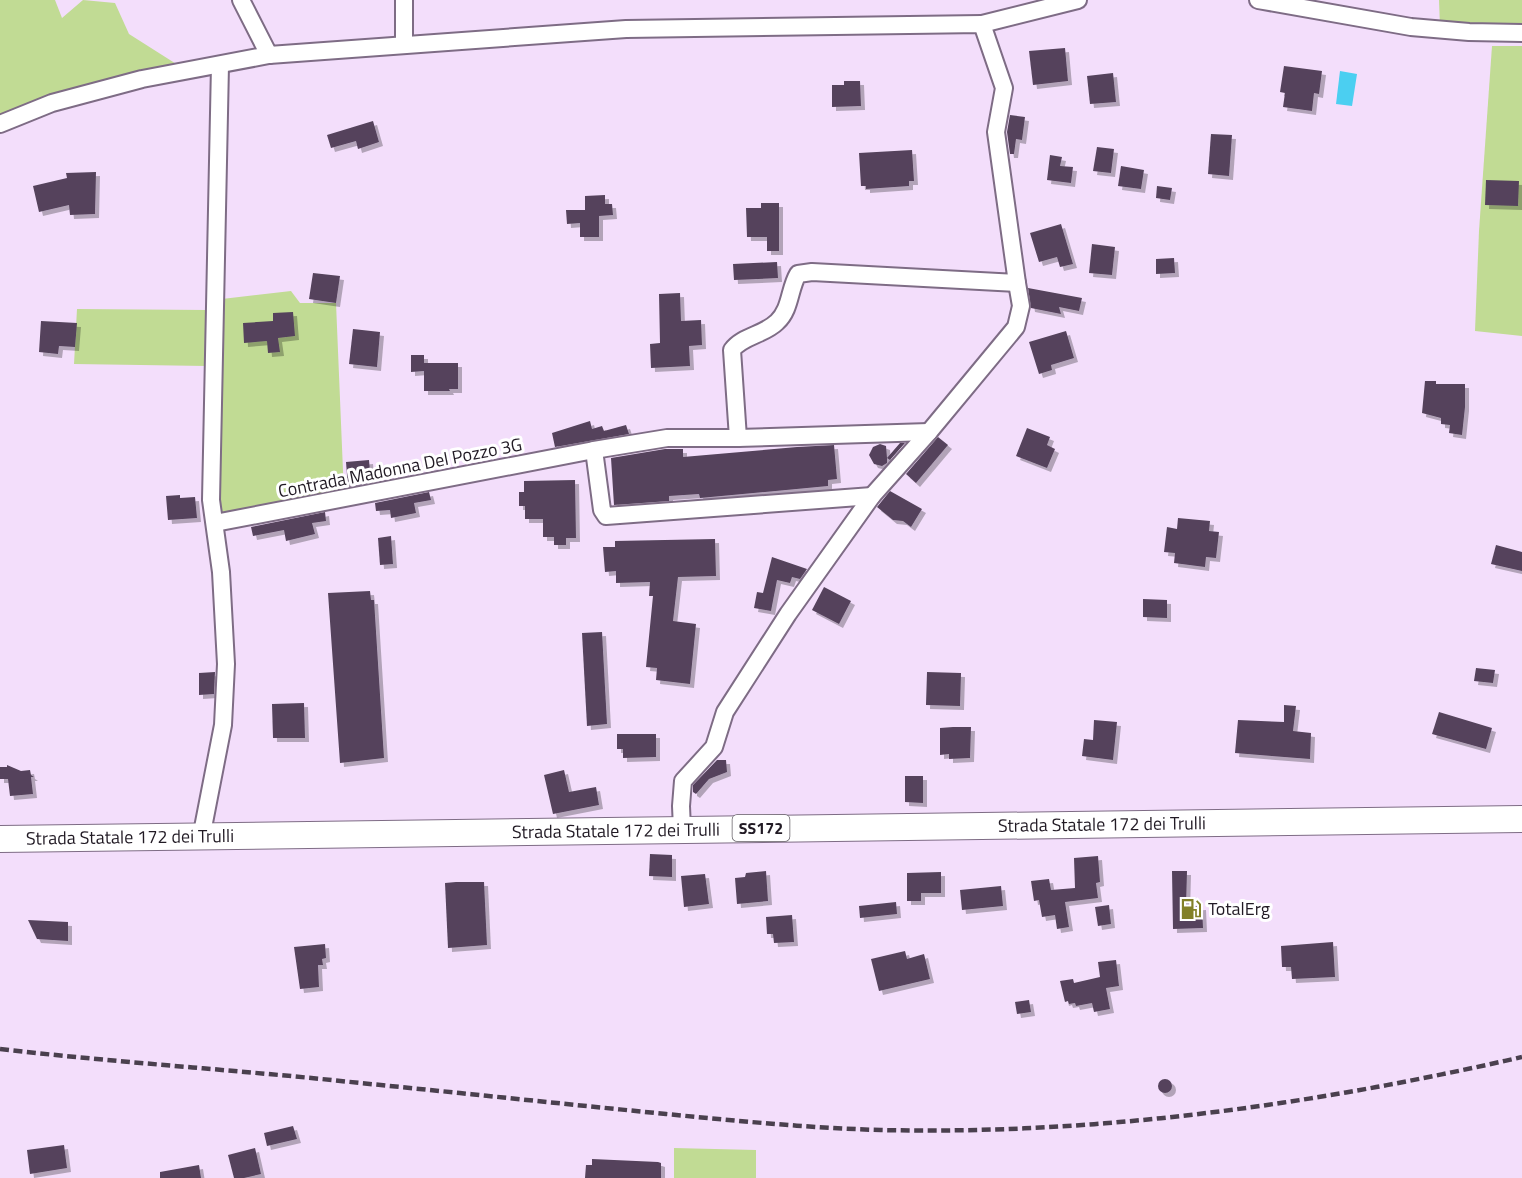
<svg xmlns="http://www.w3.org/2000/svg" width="1522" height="1178" font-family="'Titillium Web',sans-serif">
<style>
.green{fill:#c1db94}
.water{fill:#4bcff1}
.building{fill:#54435b;filter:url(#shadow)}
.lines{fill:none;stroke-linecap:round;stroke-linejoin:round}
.minor-casing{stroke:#7e6c85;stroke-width:20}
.primary-casing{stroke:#7e6c85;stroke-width:28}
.minor{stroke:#fff;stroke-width:16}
.primary{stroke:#fff;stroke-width:26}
.rail{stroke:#4a404e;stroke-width:4.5;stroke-dasharray:9 4.5;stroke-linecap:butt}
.labels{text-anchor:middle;stroke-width:6;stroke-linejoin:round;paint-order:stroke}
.shield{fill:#fff;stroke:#645f66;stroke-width:1.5}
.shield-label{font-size:16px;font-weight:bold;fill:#211a24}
.street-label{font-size:18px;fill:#211a24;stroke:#fff}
.poi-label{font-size:18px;fill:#211a24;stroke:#fff;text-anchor:start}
</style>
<defs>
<filter id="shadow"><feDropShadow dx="4" dy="4" stdDeviation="0" flood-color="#0004"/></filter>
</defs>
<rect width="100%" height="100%" fill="#f3defb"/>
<!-- green -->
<g class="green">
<polygon points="0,0 55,0 62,18 83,0 115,3 129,34 181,67 0,122"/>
<polygon points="1439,0 1522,0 1522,29 1440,27"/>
<polygon points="1492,46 1522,46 1522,336 1475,331 1479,231"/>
<polygon points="291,291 300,303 336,303 344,495 218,515 207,366 74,364 77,309 208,310 222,299"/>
<polygon points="674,1148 756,1150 756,1178 674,1178"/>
</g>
<!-- water -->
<polygon class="water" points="1340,71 1357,74 1352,106 1336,104"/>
<!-- building -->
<g class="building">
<polygon points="1065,48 1068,81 1033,85 1029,51"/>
<polygon points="1284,66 1322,71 1319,94 1314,93 1312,111 1283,107 1285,93 1280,92"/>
<polygon points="1113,73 1116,102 1090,104 1087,76"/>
<polygon points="844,81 860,81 861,106 832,107 832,85 844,85"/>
<polygon points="1010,115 1025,117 1022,140 1016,139 1014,154 1010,154 1007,132"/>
<polygon points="373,121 379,142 358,149 356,141 331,148 327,135"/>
<polygon points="1211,134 1232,135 1229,176 1208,174"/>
<polygon points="1097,147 1114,149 1111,173 1093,171"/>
<polygon points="912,150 914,181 909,181 909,186 866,189 866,186 861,186 859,153"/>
<polygon points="1050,155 1062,157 1060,166 1073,167 1071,183 1047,180"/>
<polygon points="1121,166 1144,170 1141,189 1118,186"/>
<polygon points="96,172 95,214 70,215 69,205 39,212 33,186 67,178 66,173"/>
<polygon points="1486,180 1519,181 1518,206 1485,205"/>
<polygon points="1157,186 1172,188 1170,200 1156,198"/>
<polygon points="605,195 605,204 612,204 613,215 599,216 599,237 580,237 580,223 567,224 566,210 585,210 585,196"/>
<polygon points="761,203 779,203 779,251 767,251 767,237 747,237 746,208 761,208"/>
<polygon points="1061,224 1073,264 1060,267 1057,257 1039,262 1030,233"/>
<polygon points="1092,244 1115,247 1112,275 1089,273"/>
<polygon points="1174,258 1175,273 1156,274 1156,259"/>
<polygon points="777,262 778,278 734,280 733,264"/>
<polygon points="313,273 340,276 336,303 309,299"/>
<polygon points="1028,288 1082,298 1079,311 1059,307 1061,314 1031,308"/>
<polygon points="680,293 681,321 701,320 702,345 689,346 690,366 651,368 650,344 660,343 659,294"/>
<polygon points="293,312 295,336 278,338 280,352 268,353 267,341 244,343 243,323 273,321 273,313"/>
<polygon points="41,321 77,323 75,347 59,346 58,354 39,352"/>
<polygon points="353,329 380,332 377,367 349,364"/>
<polygon points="1066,331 1074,358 1051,365 1052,370 1039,374 1029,342"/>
<polygon points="411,355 424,355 424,371 411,372"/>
<polygon points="424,363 458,363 458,389 449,389 450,391 424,391"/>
<polygon points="1425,381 1436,381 1436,384 1465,384 1465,407 1462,435 1449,433 1450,425 1441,424 1441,418 1422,413"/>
<polygon points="590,421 592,429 602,426 604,431 626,425 629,434 555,447 552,433"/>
<polygon points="1027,428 1050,437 1047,445 1055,449 1047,468 1016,456"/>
<polygon points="938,437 948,445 916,483 906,474"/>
<polygon points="900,443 905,443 890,460 887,458 887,463 882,466 874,464 869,455 873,447 880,444 886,446 887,458"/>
<polygon points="834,445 837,479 828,480 828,486 700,498 699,494 669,496 669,501 614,505 611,458 665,449 683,449 683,457 797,447"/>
<polygon points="369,460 371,482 348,487 346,462"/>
<polygon points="575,480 576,538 566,538 566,545 554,545 554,537 543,537 543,519 525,519 525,506 519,506 519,492 524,492 524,481"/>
<polygon points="890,491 922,509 911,527 903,521 893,520 877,507"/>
<polygon points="429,492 431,500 414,503 416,513 391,518 390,510 376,511 375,503"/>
<polygon points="180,495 180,498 195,497 197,518 168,520 166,496"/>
<polygon points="325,512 326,521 312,523 315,534 286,541 284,530 253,536 251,527"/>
<polygon points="1178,518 1210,521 1209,531 1219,532 1216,558 1206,557 1205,567 1174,563 1175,553 1164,552 1167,527 1177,529"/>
<polygon points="391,536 393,564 380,565 378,538"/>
<polygon points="715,539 716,576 678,577 673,621 696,624 690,684 656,680 657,668 646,667 653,596 649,596 650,582 616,583 616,571 605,572 603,547 615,547 615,541"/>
<polygon points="1496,545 1522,552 1522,571 1491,564"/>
<polygon points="772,557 807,569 800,579 792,577 790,583 777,580 771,611 754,608 757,592 763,593"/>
<polygon points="824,587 851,601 839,624 812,610"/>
<polygon points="370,591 371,600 374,600 384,758 340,763 328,593"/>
<polygon points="1143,599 1167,600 1167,618 1143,617"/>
<polygon points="602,632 607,724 587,726 582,633"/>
<polygon points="1476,668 1495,670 1493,683 1474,681"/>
<polygon points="215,672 214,694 199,695 199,673"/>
<polygon points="927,672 961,673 960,706 926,705"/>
<polygon points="304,703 305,738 273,738 272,704"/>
<polygon points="1284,705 1296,706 1293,731 1311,733 1310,759 1235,753 1238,720 1284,722"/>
<polygon points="1439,712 1492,728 1486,749 1432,734"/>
<polygon points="1094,720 1117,722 1113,760 1082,756 1084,739 1093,740"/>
<polygon points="953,727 971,727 970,758 949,759 949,754 940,755 940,728"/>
<polygon points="617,734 656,734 656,757 623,758 623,749 617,749"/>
<polygon points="717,760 726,760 727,772 709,779 696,794 693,792 693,785"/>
<polygon points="7,765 21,771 30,770 31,775 34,777 31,777 33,794 10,796 8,779 0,779 0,767 7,767"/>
<polygon points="564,770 569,792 596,787 599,805 553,814 544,775"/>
<polygon points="905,776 923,776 923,803 905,802"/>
<polygon points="650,854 672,855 672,877 649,876"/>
<polygon points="1098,856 1100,882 1096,883 1098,898 1065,902 1069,927 1057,929 1055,915 1042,917 1039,900 1034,901 1031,881 1049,879 1051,890 1075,888 1074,858"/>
<polygon points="766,871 768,901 737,904 735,878 745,877 746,873"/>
<polygon points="1172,871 1187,871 1186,907 1202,906 1203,928 1173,929"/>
<polygon points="941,872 941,893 921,893 921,901 907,901 907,873"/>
<polygon points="705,874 709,904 684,907 681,876"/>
<polygon points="456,882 484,882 487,945 448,948 445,883"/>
<polygon points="1001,886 1003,906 962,910 960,890"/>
<polygon points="896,902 897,914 860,918 859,906"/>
<polygon points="1109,905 1111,924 1098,926 1095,907"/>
<polygon points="792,915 794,942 774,943 773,934 767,934 766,917"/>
<polygon points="28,920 68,922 68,941 37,939"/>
<polygon points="1333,942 1335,977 1292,979 1291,967 1282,967 1281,946"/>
<polygon points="325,944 326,958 322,959 323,965 318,965 319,987 300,989 294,947"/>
<polygon points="905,951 907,959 924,954 930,979 879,991 871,959"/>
<polygon points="1116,960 1119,986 1106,988 1110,1009 1094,1012 1092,1003 1076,1006 1075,1003 1069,1004 1068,1001 1065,1002 1060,981 1073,979 1074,983 1100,977 1098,962"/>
<polygon points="1029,1000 1031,1012 1017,1014 1015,1002"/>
<circle cx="1165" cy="1086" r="7"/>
<polygon points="293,1126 297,1139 267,1146 264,1133"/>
<polygon points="64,1145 67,1168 30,1174 27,1150"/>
<polygon points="255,1148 261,1174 244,1178 234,1178 228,1155"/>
<polygon points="592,1159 658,1162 661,1163 661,1178 585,1178 586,1165 592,1165"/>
<polygon points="199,1165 201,1178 160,1178 160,1172"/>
</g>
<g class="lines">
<defs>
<g id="minor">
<polyline points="241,0 269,55"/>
<polyline points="1258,0 1411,27 1469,32 1522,33"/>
<polyline points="982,24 1078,0"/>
<polyline points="404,45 404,0"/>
<path d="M0,124l52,-21 90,-24 127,-24 357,-26 356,-5 22,64 -8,44 21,151 -205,-11 -14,2c-9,15 -7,35 -21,48 -13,13 -35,14 -45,28l6,88h-71l-73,12 8,60 4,6 266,-20"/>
<polyline points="738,438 929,432"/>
<polyline points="215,523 594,450"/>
<polyline points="682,829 681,806 683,781 714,747 725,712 788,614 872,496 929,432 1016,327 1021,306 1017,283"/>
<polyline points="201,838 223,725 226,664 221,572 211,500 220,65"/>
</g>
<g id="primary">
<path id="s1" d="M0,839l1522,-20"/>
</g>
</defs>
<!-- minor casing -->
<use href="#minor" class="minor-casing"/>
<!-- primary casing -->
<use href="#primary" class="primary-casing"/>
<!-- minor -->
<use href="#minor" class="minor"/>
<!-- primary -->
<use href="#primary" class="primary"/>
<!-- rail -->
<path class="rail" d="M0,1049c120,14 240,21 360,34 102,10 204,21 306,31 72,7 143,14 215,16 216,5 431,-25 641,-73"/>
</g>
<!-- icons -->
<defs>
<symbol id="fuel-bare" viewBox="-9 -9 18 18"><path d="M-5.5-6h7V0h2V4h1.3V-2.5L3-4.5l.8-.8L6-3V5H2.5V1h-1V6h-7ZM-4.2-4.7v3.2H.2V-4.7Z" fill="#828028" stroke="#fff" stroke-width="2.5" paint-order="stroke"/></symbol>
</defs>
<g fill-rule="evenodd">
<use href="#fuel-bare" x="1176" y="894" width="30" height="30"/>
</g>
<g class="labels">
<!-- shield labels -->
<rect class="shield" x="732.5" y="815" width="57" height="26" rx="4.5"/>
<g class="shield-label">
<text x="761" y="834">SS172</text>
</g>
<!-- street labels -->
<g class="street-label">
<text transform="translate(400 468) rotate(-11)" y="6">Contrada Madonna Del Pozzo 3G</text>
<text dy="6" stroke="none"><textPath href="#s1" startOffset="1102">Strada Statale 172 dei Trulli</textPath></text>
<text dy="6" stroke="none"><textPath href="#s1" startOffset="616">Strada Statale 172 dei Trulli</textPath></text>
<text dy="6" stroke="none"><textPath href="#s1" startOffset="130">Strada Statale 172 dei Trulli</textPath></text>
</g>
<!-- poi labels -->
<g class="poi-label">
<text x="1208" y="915">TotalErg</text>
</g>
</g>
</svg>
